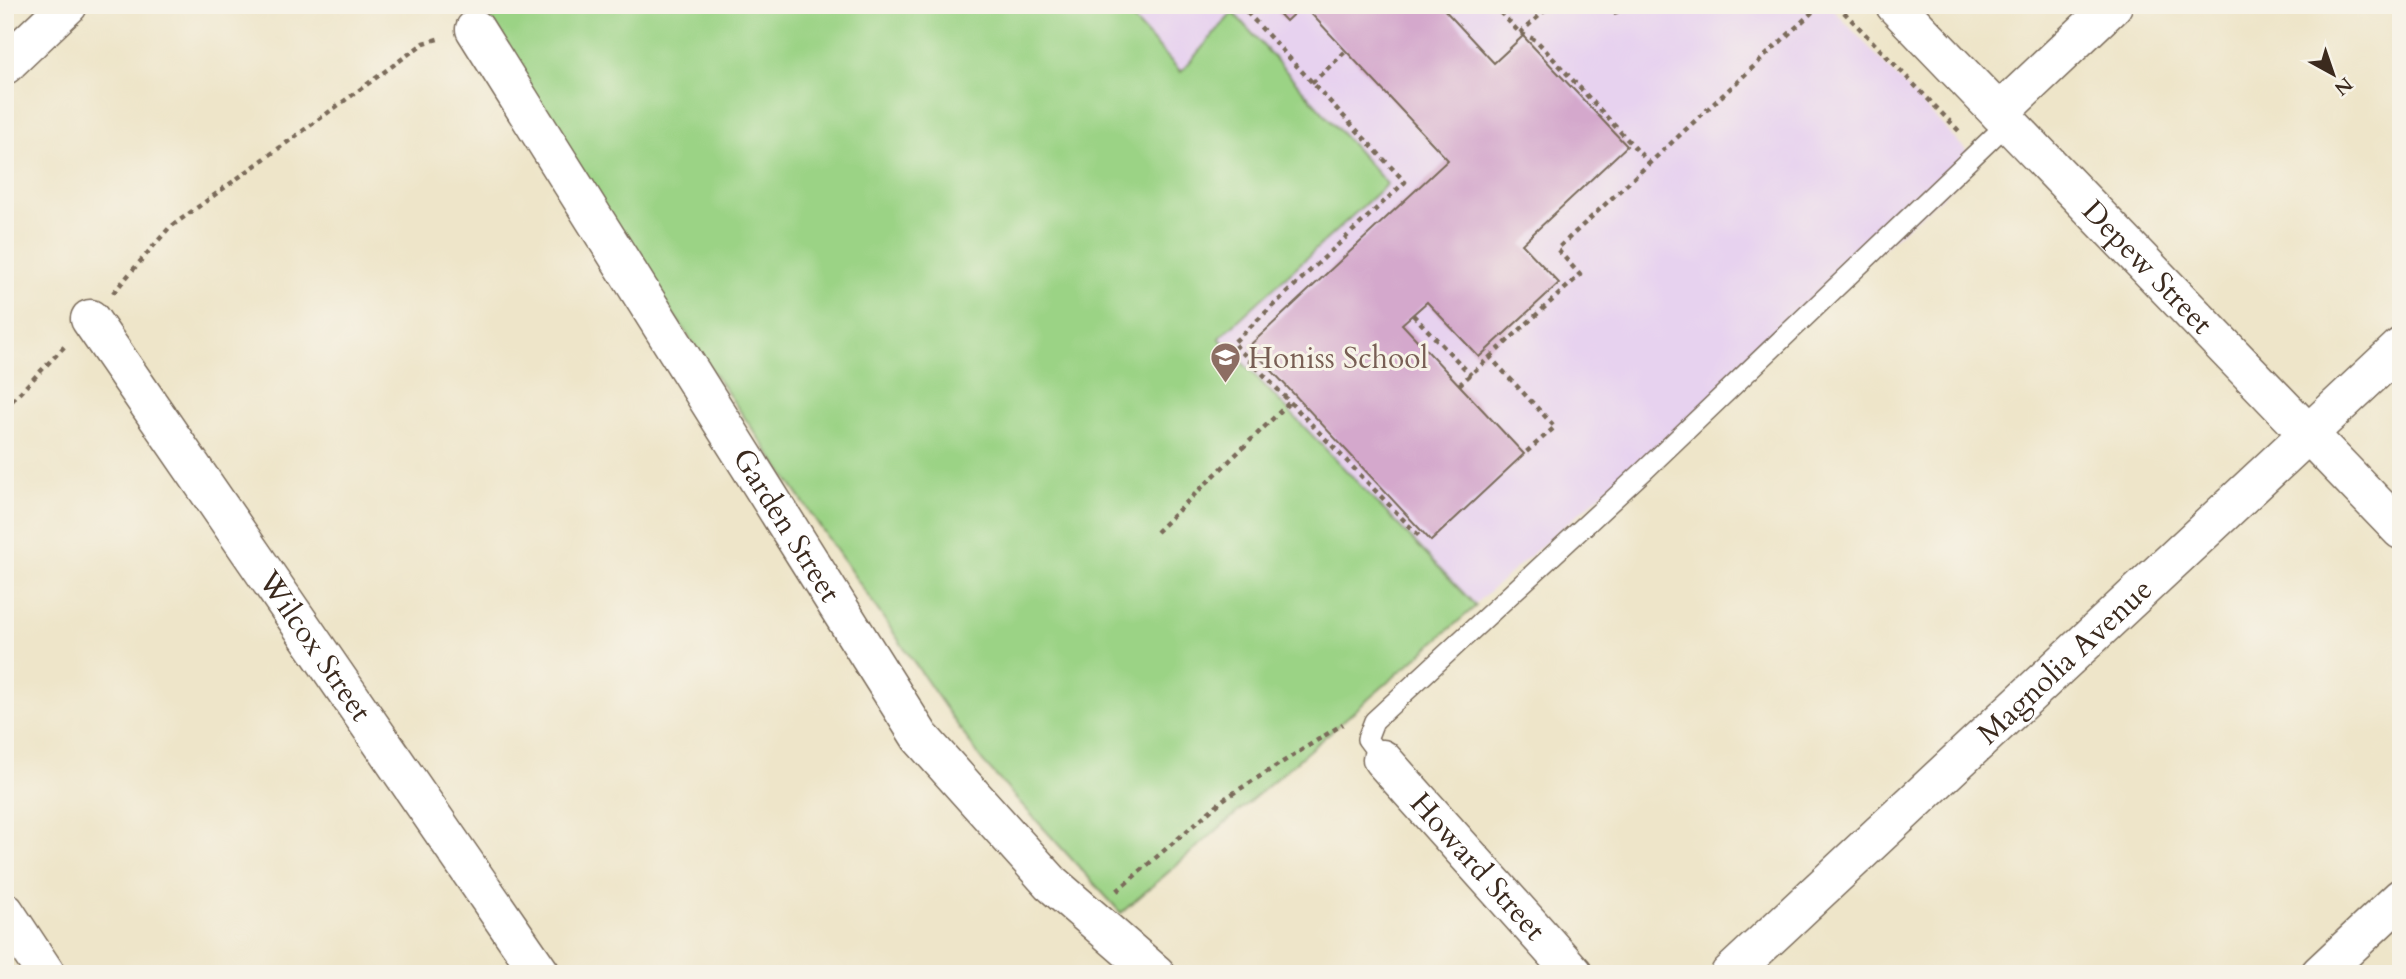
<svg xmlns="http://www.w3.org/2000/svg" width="2406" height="979" font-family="Cardo,serif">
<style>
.built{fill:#e7d2ef}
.green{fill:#9bd385;stroke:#6b7e52;stroke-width:2}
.building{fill:#d4a8cc}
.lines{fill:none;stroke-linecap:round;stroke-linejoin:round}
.lane-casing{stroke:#7a6b5a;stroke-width:22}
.street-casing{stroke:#7a6b5a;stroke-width:41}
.path{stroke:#7a6b5a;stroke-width:4.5;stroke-dasharray:5 5;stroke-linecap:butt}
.lane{stroke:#fff;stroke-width:19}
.street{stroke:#fff;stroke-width:38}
.labels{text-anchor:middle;stroke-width:6;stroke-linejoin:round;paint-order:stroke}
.street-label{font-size:30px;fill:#3b2a1e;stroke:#f7f3e8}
.education-label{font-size:30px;fill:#785e54;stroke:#f7f3e8;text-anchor:start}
</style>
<rect width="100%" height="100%" fill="#f7f3e8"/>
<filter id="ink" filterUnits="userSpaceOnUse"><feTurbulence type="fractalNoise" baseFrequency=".0143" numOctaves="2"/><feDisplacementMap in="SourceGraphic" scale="14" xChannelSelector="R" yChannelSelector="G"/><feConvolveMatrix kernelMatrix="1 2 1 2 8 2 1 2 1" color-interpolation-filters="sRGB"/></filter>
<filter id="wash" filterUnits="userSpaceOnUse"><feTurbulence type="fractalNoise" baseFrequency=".00686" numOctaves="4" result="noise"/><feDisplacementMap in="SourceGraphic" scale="28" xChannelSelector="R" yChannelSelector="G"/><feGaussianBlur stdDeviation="1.57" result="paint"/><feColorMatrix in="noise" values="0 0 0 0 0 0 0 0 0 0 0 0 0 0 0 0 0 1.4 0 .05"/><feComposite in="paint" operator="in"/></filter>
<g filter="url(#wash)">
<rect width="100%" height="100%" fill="#eee5c9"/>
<!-- built -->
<polygon class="built" points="459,5 1829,5 1979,164 1121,913 983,762"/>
<!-- green -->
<polygon class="green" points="459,5 1120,5 1181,72 1233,12 1387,184 1219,338 1476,606 1121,913 983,762"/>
<g id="blocks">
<!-- building -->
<g class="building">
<polygon points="1271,5 1303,5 1286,21"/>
<polygon points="1303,5 1440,5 1494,63 1523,36 1627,146 1522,244 1559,283 1479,357 1427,302 1402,324 1524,454 1431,541 1249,346 1448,160"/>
</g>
</g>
</g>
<g filter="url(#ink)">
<use href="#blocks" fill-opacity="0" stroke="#7a6b5a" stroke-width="2"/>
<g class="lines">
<defs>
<polyline id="lane" points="1382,759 1367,739 1374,721 1645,470 2008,123"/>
<g id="street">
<path id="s1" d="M1895,5l506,525"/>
<path id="s2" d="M475,29l445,708 131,146 105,91"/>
<polyline points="5,65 68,5"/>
<polyline points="1999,113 2113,5"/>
<path id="s3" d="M90,319l451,655"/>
<path id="s4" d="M1382,759l192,215"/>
<polyline points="5,912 46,974"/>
<path id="s5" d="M1730,974l671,-627"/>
<polyline points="2320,974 2401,898"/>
</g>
</defs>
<!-- lane casing -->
<use href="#lane" class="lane-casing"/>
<!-- street casing -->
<use href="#street" class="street-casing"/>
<!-- path -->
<g class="path">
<polyline points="1240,5 1405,182 1233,343 1422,539"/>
<polyline points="1493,5 1520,33 1536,40 1649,163"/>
<polyline points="1595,5 1613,13 1641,5"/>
<polyline points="1837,5 1961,133"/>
<polyline points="1520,33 1551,5"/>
<polyline points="1312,83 1346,51"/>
<polyline points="113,293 169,228 424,43 441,38"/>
<polyline points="1413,315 1471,375"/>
<polyline points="1490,357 1580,275 1557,249 1820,5"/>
<polyline points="1459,385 1490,357 1555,427 1524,454"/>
<polyline points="5,408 65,346"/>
<polyline points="1156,532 1290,402"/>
<polyline points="1117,891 1224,799 1343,724"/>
</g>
<!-- lane -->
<use href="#lane" class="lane"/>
<!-- street -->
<use href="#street" class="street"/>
</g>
</g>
<!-- icons -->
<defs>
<symbol id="school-pin" viewBox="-11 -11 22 30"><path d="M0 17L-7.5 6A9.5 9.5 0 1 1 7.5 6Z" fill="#8d6e63" stroke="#f7f3e8"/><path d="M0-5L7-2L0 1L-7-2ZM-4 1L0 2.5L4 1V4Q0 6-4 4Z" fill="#fff"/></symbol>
</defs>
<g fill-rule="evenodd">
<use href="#school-pin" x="1208" y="340" width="35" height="47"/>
</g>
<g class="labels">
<!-- street labels -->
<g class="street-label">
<text dy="10" stroke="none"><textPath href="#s1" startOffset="364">Depew Street</textPath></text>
<text dy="10" stroke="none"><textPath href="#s2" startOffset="586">Garden Street</textPath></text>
<text dy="10" stroke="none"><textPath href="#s3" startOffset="397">Wilcox Street</textPath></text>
<text dy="10" stroke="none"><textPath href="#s5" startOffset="458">Magnolia Avenue</textPath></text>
<text dy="10" stroke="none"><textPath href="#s4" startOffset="144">Howard Street</textPath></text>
</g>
<!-- education labels -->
<g class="education-label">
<text x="1248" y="368">Honiss School</text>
</g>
</g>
<!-- margin -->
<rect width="2406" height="979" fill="none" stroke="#f7f3e8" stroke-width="28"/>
<!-- north arrow -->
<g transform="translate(2333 74) rotate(140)" stroke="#f7f3e8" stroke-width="5" paint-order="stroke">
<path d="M0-5L12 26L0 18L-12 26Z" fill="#3b2a1e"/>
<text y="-10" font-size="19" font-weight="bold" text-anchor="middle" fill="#3b2a1e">N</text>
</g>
</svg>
